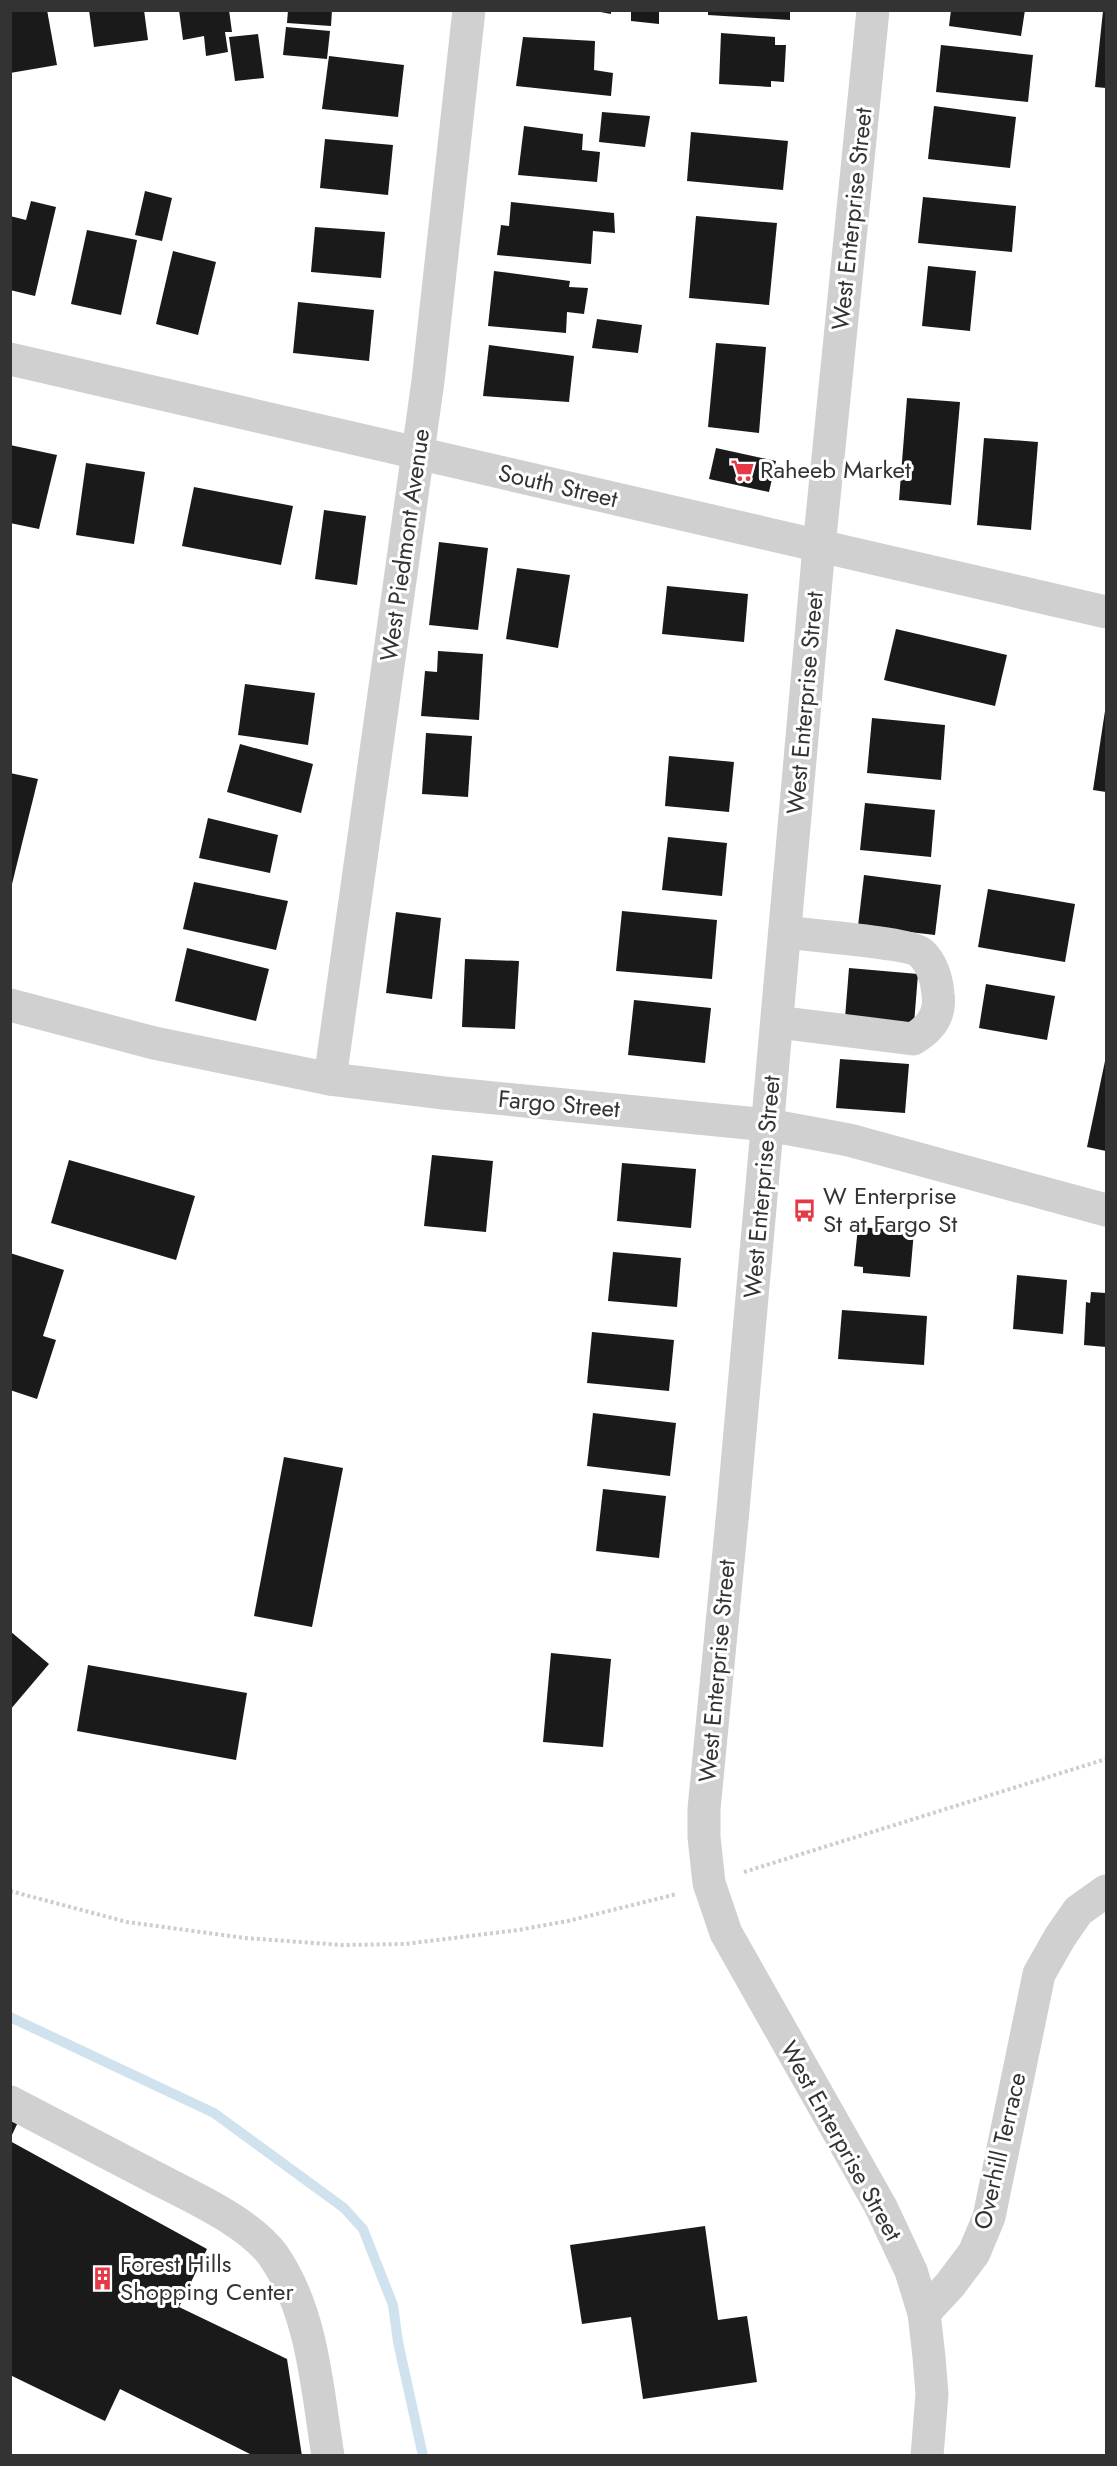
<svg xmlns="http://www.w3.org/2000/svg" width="1117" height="2466" font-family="Jost,sans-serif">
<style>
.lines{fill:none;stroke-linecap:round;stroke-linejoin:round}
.stream{stroke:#cfe2ee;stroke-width:10}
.building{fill:#1a1a1a}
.path{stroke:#cdcdcd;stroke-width:4;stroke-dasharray:3 3;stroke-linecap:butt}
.minor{stroke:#d0d0d0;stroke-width:33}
.labels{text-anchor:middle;stroke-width:6;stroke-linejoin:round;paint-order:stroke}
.street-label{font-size:24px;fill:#333;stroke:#fff}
.poi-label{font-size:24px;fill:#333;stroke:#fff;text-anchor:start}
</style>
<rect width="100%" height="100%" fill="#fff"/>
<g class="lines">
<!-- stream -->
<polyline class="stream" points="10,2017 214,2113 344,2208 363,2229 393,2305 398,2342 423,2456"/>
</g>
<!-- building -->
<g class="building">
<polygon points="10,10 47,10 57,65 10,73"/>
<polygon points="89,10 144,10 148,40 94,47"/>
<polygon points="179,10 229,10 232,32 225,32 228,52 206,56 204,36 183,40"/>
<polygon points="288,10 332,10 331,26 287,23"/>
<polygon points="590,10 611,10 611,14"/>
<polygon points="631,10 659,10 659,24 631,21"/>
<polygon points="708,10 790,10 790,20 708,15"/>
<polygon points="951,10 1025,10 1021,36 949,26"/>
<polygon points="1103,11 1106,11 1106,88 1095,87"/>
<polygon points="286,27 330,31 327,59 283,55"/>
<polygon points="721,33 775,37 775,45 786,45 784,82 771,81 771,87 719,84"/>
<polygon points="258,34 264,78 235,81 229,37"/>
<polygon points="523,37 595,41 594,70 613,73 611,96 516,86"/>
<polygon points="941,45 1033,55 1028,102 936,92"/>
<polygon points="329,56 404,65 398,117 322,109"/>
<polygon points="934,106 1016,117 1010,168 928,159"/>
<polygon points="602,112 650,116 645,147 599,142"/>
<polygon points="524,126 583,134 582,150 600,152 597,182 518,175"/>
<polygon points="691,132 788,141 783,190 687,181"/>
<polygon points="325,139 393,145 388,195 320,188"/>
<polygon points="145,191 172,198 162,241 135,235"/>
<polygon points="923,197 1016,206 1012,252 918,243"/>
<polygon points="31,201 56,207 35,296 10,290 10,216 26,220"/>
<polygon points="511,202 614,213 615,233 593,231 591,264 497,255 501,225 509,226"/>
<polygon points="696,216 777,223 769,305 689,298"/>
<polygon points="315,227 385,232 381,278 311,272"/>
<polygon points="87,230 137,240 121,315 71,304"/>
<polygon points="173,251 216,262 198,335 156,324"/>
<polygon points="928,266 976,271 970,331 922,326"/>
<polygon points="494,271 570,281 569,287 588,288 584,314 567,312 566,333 488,326"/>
<polygon points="298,302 374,310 369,361 293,353"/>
<polygon points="597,319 642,325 638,353 592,348"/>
<polygon points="716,343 766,347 759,433 708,427"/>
<polygon points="489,345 574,356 569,402 483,396"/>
<polygon points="907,398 960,402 951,505 899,500"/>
<polygon points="984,438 1038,442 1031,530 977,525"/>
<polygon points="10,445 57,455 39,529 10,523"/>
<polygon points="716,448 776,461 769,492 709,479"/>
<polygon points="86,463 145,472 134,544 76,535"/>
<polygon points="194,487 293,506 281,565 182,546"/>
<polygon points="324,510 366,516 357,585 315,579"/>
<polygon points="439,542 488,548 478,630 429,625"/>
<polygon points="517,568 570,575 558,648 506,639"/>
<polygon points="667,586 748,594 744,642 662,634"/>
<polygon points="896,629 1007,655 995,706 884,680"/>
<polygon points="438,651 483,654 479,720 421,716 425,671 437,672"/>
<polygon points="245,684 315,693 308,745 238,735"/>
<polygon points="1105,711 1106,711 1106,792 1093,790"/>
<polygon points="872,718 945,725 941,780 867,773"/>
<polygon points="426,733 472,736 468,797 422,794"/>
<polygon points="240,744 313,764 301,813 227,792"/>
<polygon points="669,756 734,762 729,812 665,806"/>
<polygon points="10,773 38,779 11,888 10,888"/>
<polygon points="865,803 935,810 931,857 860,850"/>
<polygon points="208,818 278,835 270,873 199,858"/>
<polygon points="668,837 727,843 722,896 662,890"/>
<polygon points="864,875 941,885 935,935 858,926"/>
<polygon points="194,882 288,901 276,950 183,929"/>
<polygon points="988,889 1075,904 1065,962 978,947"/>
<polygon points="622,911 717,920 712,979 616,971"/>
<polygon points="396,912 441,918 432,999 386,993"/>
<polygon points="187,948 269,969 256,1021 175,1001"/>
<polygon points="465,959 519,961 515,1029 462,1027"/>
<polygon points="849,968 918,974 914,1024 845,1018"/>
<polygon points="986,984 1055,996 1047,1040 979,1028"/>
<polygon points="634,1000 711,1008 705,1063 628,1055"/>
<polygon points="840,1059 909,1064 905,1113 836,1108"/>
<polygon points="1105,1061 1106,1062 1106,1151 1087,1147"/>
<polygon points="432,1155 493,1161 486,1232 424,1226"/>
<polygon points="69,1160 195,1196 176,1260 51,1223"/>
<polygon points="622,1163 696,1169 691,1228 617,1221"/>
<polygon points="858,1227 914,1231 910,1277 863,1273 863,1267 854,1266"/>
<polygon points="613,1252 681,1258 677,1307 608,1301"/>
<polygon points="10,1253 64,1270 43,1336 56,1340 37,1399 10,1390"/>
<polygon points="1017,1275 1067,1280 1063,1334 1013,1329"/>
<polygon points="1091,1292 1106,1293 1106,1347 1084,1345 1086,1302 1090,1303"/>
<polygon points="842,1310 927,1316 924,1365 838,1359"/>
<polygon points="592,1332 674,1340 669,1391 587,1383"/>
<polygon points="593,1413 676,1423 670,1476 587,1466"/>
<polygon points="284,1457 343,1468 312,1627 254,1616"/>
<polygon points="603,1489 666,1496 659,1558 596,1551"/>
<polygon points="10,1631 49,1664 10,1710"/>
<polygon points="551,1653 611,1659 603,1747 543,1742"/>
<polygon points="88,1665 247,1693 236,1760 77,1731"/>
<polygon points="10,2113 20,2118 10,2139"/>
<polygon points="10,2141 207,2249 179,2307 287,2359 302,2456 254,2456 120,2389 105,2421 10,2375"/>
<polygon points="705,2226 718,2320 747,2316 757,2382 643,2399 631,2317 582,2324 570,2245"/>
</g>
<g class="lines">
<!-- path -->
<g class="path">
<polyline points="744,1872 1106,1759"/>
<polyline points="10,1891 127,1922 245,1938 342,1945 405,1944 518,1930 568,1921 677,1894"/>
</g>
<!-- minor -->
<g class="minor">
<polyline points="873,10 819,547 733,1510 704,1809 704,1837 709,1883 726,1933 881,2207 911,2271 924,2313 929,2357 932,2394 927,2456"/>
<polyline points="10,359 1106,612"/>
<polyline points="10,1005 154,1043 330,1079 444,1093 768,1125 849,1140 1106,1210"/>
<path d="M777,1022l136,17c17,-10 28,-24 25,-45 -1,-14 -6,-31 -17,-41 -11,-10 -115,-18 -136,-21"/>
<polyline points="330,1079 428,381 469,10"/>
<path d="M10,2102c46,24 92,48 138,72 38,20 99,46 125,81 40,57 44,134 55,201"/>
<polyline points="924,2313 950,2285 974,2253 989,2217 1039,1974 1060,1937 1078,1911 1106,1891"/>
</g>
</g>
<!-- icons -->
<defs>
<symbol id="supermarket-bare" viewBox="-9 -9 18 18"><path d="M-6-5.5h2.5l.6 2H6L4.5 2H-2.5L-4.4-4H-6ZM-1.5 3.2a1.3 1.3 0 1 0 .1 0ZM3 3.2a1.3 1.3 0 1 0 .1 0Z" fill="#e63946" stroke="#fff" stroke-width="2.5" paint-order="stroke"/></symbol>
<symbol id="bus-bare" viewBox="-9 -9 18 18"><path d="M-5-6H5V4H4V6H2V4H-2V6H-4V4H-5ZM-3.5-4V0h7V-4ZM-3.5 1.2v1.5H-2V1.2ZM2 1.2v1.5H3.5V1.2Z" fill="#e63946" stroke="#fff" stroke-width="2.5" paint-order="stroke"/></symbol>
<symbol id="building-bare" viewBox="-9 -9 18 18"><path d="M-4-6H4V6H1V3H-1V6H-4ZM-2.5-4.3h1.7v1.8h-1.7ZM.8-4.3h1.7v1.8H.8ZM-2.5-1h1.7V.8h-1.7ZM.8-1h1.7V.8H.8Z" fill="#e63946" stroke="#fff" stroke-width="2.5" paint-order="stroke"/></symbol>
</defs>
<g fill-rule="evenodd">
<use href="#supermarket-bare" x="726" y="454" width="33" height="33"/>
<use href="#bus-bare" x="788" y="1194" width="33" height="33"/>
<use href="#building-bare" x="86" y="2262" width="33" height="33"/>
</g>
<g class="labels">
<!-- street labels -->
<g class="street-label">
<text transform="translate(852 219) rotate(-84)" y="8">West Enterprise Street</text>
<text transform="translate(558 486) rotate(13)" y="8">South Street</text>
<text transform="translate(405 545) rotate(-82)" y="8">West Piedmont Avenue</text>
<text transform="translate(805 703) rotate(-85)" y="8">West Enterprise Street</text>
<text transform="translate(559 1104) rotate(5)" y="8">Fargo Street</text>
<text transform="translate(762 1187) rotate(-85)" y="8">West Enterprise Street</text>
<text transform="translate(717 1671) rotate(-85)" y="8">West Enterprise Street</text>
<text transform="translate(841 2141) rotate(61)" y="8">West Enterprise Street</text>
<text transform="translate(1000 2151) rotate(-77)" y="8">Overhill Terrace</text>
</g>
<!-- poi labels -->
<g class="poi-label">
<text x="760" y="478">Raheeb Market</text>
<text x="823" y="1204">W Enterprise<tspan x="823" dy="28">St at Fargo St</tspan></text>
<text x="120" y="2272">Forest Hills<tspan x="120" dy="28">Shopping Center</tspan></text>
</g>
</g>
<!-- border -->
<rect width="1117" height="2466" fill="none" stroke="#333333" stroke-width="24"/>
</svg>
